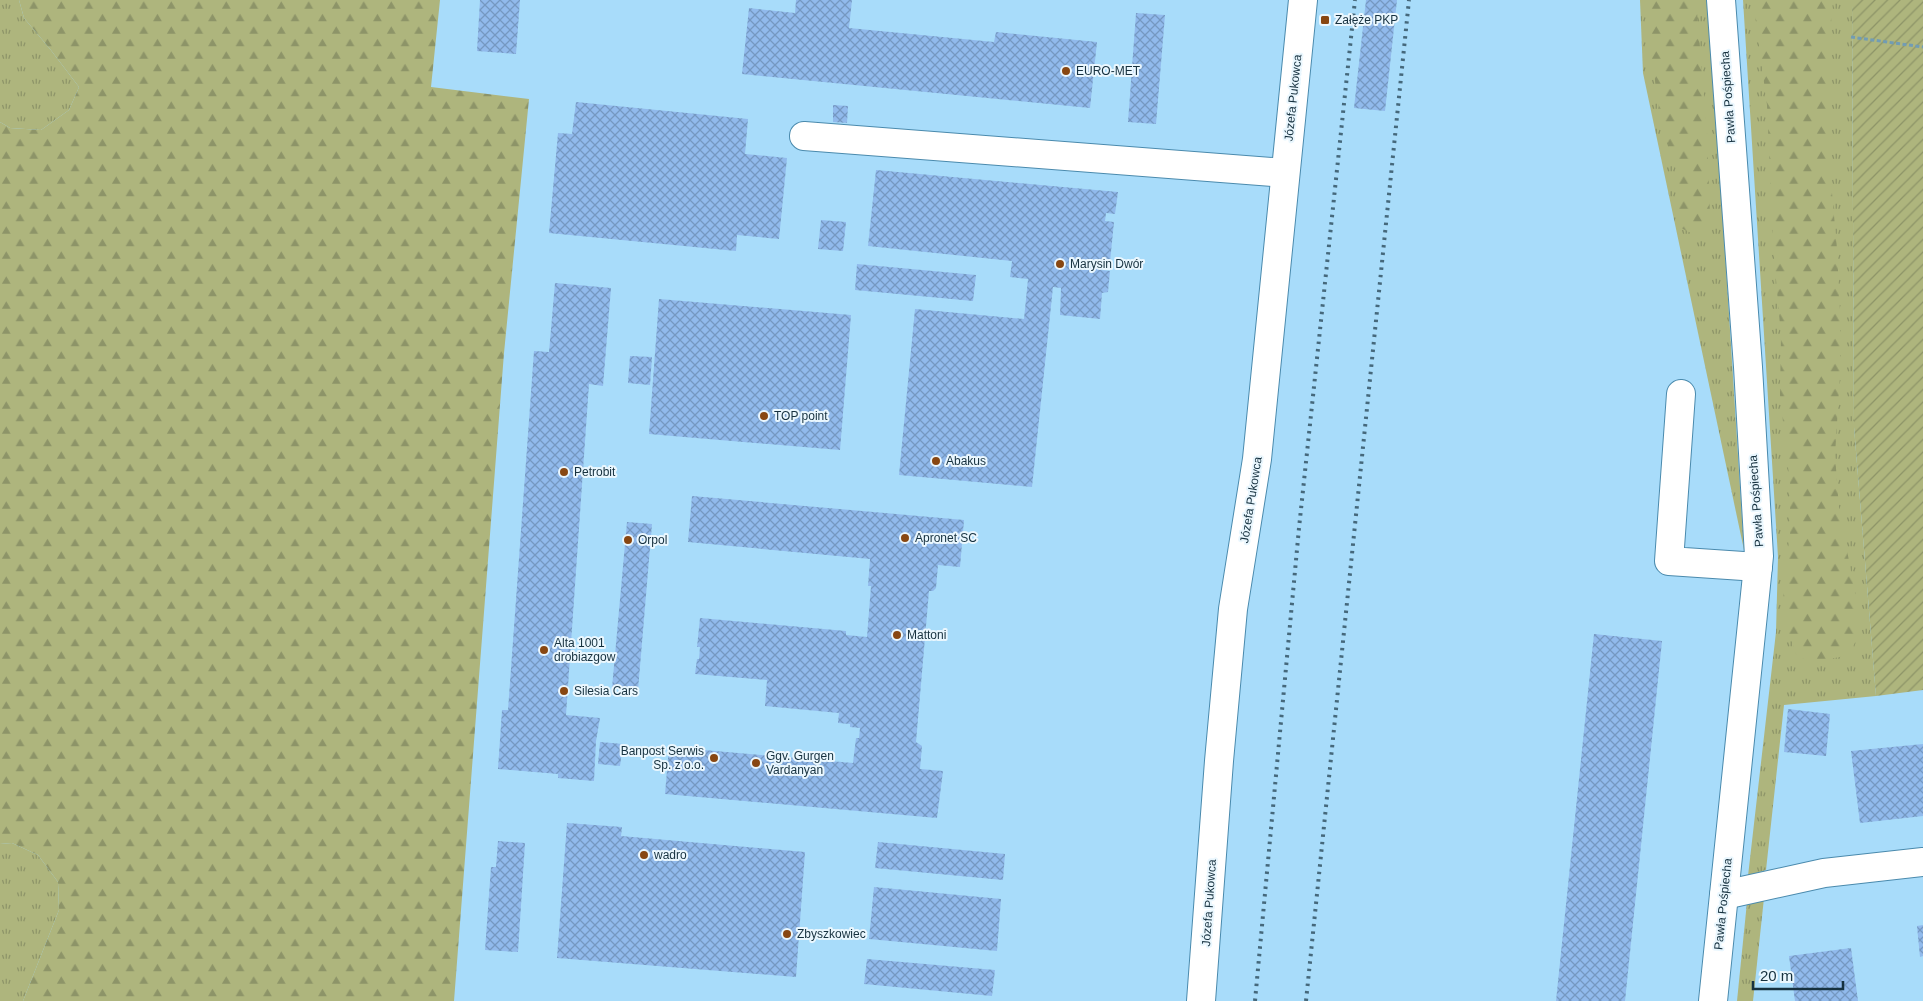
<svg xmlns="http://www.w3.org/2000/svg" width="1923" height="1001" font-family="Arial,sans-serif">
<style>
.grass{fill:url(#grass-tufts)}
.forest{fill:url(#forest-firs)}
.garden{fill:url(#garden-furrows)}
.building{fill:url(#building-cross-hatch)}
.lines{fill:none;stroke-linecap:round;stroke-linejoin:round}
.minor-casing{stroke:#4a8aad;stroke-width:30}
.path{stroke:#719cb4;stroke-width:3;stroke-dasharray:4 2.5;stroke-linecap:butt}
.minor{stroke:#fff;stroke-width:28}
.rail{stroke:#45687b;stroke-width:4;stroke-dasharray:2.5 5;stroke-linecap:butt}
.poi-dot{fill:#884712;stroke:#eaf7fe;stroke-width:2}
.labels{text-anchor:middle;stroke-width:4;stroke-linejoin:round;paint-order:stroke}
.poi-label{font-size:12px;fill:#16313f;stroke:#eaf7fe;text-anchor:start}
.street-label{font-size:12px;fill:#16313f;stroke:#eaf7fe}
</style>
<defs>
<pattern id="grass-tufts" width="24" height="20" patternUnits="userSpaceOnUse" patternTransform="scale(1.25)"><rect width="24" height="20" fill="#aeb57d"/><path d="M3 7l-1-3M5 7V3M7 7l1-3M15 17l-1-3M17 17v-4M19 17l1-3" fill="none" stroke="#8d9468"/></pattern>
<pattern id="forest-firs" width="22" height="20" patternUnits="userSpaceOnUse" patternTransform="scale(1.25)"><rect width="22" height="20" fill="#aeb57d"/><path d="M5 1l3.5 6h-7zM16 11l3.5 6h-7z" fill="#8d9468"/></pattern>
<pattern id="garden-furrows" width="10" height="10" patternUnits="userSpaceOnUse" patternTransform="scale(1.25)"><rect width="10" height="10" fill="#aeb57d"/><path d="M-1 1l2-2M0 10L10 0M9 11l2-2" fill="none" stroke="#8d9468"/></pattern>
<pattern id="building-cross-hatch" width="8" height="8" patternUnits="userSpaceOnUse" patternTransform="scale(1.25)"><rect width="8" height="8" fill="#91baec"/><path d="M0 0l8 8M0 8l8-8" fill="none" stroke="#7598c1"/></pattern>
</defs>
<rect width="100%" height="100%" fill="#a8dcfa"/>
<!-- grass -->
<g class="grass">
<polygon points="0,0 19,0 24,18 50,49 79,87 69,110 41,130 10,128 0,122"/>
<polygon points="1640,0 1709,0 1744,550 1643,73"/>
<polygon points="1743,0 1852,0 1854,427 1876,696 1784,705 1766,870 1748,876 1776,632 1778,557"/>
<polygon points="12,843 38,855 58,882 59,910 23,1001 0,1001 0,844"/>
<polygon points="1764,898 1753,1001 1737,1001 1747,902"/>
</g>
<!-- forest -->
<g class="forest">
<polygon points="19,0 440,0 431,87 529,99 504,353 454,1001 23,1001 59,910 58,882 38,855 12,843 0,844 0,122 10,128 41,130 69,110 79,87 50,49 24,18"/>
<polygon points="1650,0 1696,0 1707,132 1710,217 1704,228 1693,234 1681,228 1678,212 1680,188 1676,169 1661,121 1652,60"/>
<polygon points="1753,0 1833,0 1829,48 1828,148 1837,249 1840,312 1840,376 1835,455 1839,508 1856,598 1857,638 1853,647 1840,657 1818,661 1805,660 1796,654 1787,628 1783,600 1786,562 1790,535 1790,484 1780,395 1781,336 1773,245 1767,105"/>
</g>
<!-- garden -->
<polygon class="garden" points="1852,0 1923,0 1923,690 1876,696 1854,427"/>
<!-- building -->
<g class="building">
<polygon points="480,0 520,0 516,54 477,51"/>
<polygon points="796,0 852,0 849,28 994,42 996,32 1097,42 1090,108 742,74 749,8 795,13"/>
<polygon points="1366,0 1397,0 1385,111 1354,108"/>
<polygon points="1136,13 1165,15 1156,124 1128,122"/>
<polygon points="576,102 748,119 745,154 787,158 779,239 737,235 736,251 549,233 558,133 572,134"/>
<polygon points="833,105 848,106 847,123 833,122"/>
<polygon points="876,170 1118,192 1115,214 1106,213 1105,221 1114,222 1110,262 1102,262 1101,270 1110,271 1108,292 1102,293 1100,319 1060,315 1061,288 1053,287 1032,487 899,475 915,309 1024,319 1028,279 1010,277 1012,261 868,246"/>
<polygon points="821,220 846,222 843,251 818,249"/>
<polygon points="857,264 976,275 973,301 855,290"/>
<polygon points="555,283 611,288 603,386 589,384 566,715 600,718 596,741 594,781 558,778 558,774 498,769 502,710 508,710 534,351 549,352"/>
<polygon points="659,299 851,315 840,450 649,434"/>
<polygon points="630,356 652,357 650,385 628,383"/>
<polygon points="692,496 964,520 960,567 938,565 936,588 933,591 929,591 916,742 922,746 920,769 943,771 937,818 665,794 669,747 853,763 856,738 859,738 860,728 850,727 850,724 838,723 839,713 765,706 767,680 695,674 697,659 699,659 700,647 697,647 700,618 846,631 846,635 867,637 871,586 868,586 870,559 688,542"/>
<polygon points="627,522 652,524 638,690 612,688"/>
<polygon points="1594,634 1662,641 1625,1001 1556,1001"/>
<polygon points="1788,709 1830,714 1826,756 1784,752"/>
<polygon points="600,742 623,744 620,766 598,764"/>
<polygon points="1923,744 1923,816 1860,823 1851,751"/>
<polygon points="567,823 622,827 621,836 805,852 796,977 557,958"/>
<polygon points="498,841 525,843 518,952 485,950 491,867 496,867"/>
<polygon points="878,842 1005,854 1003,880 875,868"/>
<polygon points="874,887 1001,899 997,951 869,939"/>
<polygon points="1923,925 1923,956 1920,957 1917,926"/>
<polygon points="1851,948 1858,1001 1795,1001 1789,956"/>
<polygon points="867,959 995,970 992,996 864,984"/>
</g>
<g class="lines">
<defs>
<g id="minor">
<polyline points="804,136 1285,173"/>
<polyline points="1681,394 1669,561 1758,567"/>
<polyline points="1724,895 1824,873 1923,862"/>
<polyline points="1201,1001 1219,761 1233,609 1257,459 1303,0"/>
<polyline points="1713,1001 1759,556 1748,367 1721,0"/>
</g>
</defs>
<!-- minor casing -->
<use href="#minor" class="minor-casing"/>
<!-- path -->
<polyline class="path" points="1851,37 1923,47"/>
<!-- minor -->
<use href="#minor" class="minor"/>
<!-- rail -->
<g class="rail">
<polyline points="1255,1001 1299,528 1355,0"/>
<polyline points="1306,1001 1409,0"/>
</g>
</g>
<!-- markers -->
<g class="poi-dot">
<rect x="1320" y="15" width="10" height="10" rx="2.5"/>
<circle cx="1066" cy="71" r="5"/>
<circle cx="1060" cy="264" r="5"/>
<circle cx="764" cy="416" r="5"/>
<circle cx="936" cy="461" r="5"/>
<circle cx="564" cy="472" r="5"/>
<circle cx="905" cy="538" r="5"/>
<circle cx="628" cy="540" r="5"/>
<circle cx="897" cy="635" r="5"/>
<circle cx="544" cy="650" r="5"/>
<circle cx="564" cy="691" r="5"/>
<circle cx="714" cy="758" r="5"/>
<circle cx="756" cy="763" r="5"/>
<circle cx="644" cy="855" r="5"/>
<circle cx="787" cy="934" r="5"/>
</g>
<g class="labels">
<!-- poi labels -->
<g class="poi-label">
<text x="1335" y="24">Załęże PKP</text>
<text x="1076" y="75">EURO-MET</text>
<text x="1070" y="268">Marysin Dwór</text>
<text x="774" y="420">TOP point</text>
<text x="946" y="465">Abakus</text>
<text x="574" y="476">Petrobit</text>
<text x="915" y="542">Apronet SC</text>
<text x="638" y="544">Orpol</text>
<text x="907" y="639">Mattoni</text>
<text x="554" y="647">Alta 1001<tspan x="554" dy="14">drobiazgow</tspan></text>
<text x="574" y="695">Silesia Cars</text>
<text x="704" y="755" text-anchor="end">Banpost Serwis<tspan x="704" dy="14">Sp. z o.o.</tspan></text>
<text x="766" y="760">Ggv. Gurgen<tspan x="766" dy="14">Vardanyan</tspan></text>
<text x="654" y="859">wadro</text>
<text x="797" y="938">Zbyszkowiec</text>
</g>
<!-- street labels -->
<g class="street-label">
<text transform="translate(1728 97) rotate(-94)" y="4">Pawła Pośpiecha</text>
<text transform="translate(1293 98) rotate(-84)" y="4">Józefa Pukowca</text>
<text transform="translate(1251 500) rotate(-81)" y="4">Józefa Pukowca</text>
<text transform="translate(1756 501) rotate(-94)" y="4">Pawła Pośpiecha</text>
<text transform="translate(1209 903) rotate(-86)" y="4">Józefa Pukowca</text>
<text transform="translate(1723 904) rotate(-84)" y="4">Pawła Pośpiecha</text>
</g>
</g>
<!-- scale -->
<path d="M1753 981v8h90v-8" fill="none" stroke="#16313f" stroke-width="2.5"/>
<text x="1760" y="981" font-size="15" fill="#16313f" stroke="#eaf7fe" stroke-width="4" paint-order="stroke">20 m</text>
</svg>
